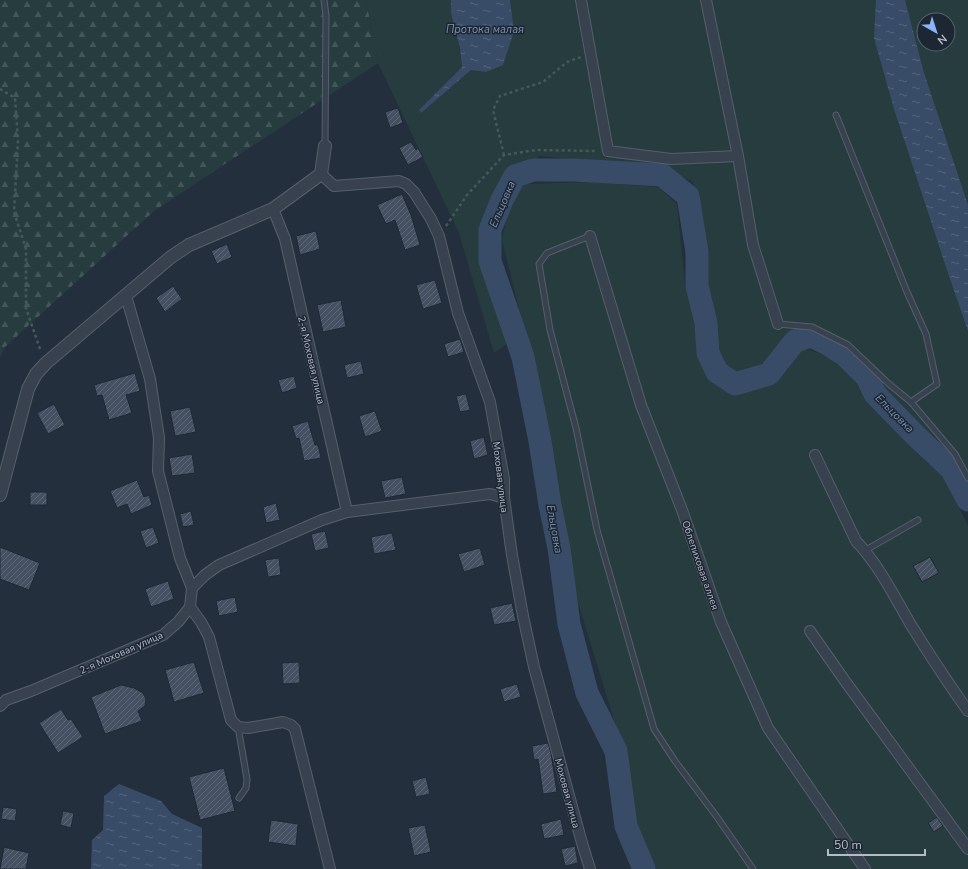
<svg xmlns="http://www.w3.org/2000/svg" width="968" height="869" font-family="'Nunito Sans',sans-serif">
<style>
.green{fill:#263c3f;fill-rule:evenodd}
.forest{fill:url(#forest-firs)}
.water{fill:url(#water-ripples)}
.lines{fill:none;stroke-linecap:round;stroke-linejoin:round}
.river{stroke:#394c67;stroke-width:23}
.building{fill:url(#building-hatch);stroke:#1f2835}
.service-casing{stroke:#565f6c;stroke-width:7}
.minor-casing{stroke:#565f6c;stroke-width:12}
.tertiary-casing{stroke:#565f6c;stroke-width:14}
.path{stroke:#44595c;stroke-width:2.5;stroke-dasharray:3 3;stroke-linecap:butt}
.service{stroke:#38414e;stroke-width:5}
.minor{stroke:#38414e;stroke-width:10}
.tertiary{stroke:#38414e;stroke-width:12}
.labels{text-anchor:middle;stroke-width:3;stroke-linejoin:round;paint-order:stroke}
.street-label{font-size:10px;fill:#b4bcc9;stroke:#1d2633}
.water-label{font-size:11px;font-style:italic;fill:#7c92b1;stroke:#1d2633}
</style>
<defs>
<pattern id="forest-firs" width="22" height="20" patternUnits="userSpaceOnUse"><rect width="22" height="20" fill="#263c3f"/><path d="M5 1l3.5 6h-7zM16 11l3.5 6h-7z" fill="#435659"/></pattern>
<pattern id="water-ripples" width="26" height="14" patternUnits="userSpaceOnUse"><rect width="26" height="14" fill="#394c67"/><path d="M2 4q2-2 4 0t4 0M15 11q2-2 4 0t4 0" fill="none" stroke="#53647b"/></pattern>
<pattern id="building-hatch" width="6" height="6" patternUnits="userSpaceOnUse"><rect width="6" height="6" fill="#455162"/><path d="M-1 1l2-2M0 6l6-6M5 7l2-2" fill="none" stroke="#5d6877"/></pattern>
</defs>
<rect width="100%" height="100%" fill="#242f3e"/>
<!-- green -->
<g class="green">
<path d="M366,0h85v14l9,34 2,19 -43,43 2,3 50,-43 15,2 28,-41 -4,-31h458v490l-11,-21 -35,-39 -47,-51 -24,-26 -12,-9 -16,-8 -17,-7 -16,4 -26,34 -29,8 -13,-7 -7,-17 -1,-23 -8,-56 -3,-46 -10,-44 -29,-15 -125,-11 -33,43 -13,62 15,82 -14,10 -35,-120 -81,-170zM924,20h24v24h-24z"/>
<polygon points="590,182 658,187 677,204 685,284 700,348 708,378 738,393 777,381 801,348 830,356 853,377 870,403 918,454 946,480 968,526 968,869 653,869 636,830 625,756 577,599 537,382 502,240 508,212 523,184"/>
</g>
<!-- forest -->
<polygon class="forest" points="0,0 366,0 378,63 154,211 5,347 0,358"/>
<!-- water -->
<g class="water">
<polygon points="451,0 510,0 514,31 503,65 486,72 471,70 421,113 419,110 462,67 460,48 451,14"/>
<polygon points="876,0 905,0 924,73 968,205 968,331 949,276 894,109 874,38"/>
<polygon points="119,784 161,801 172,814 202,828 202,869 91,869 92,840 103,830 104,796"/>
</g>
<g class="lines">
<!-- river -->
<polyline class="river" points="644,869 626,826 616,751 587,693 569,624 559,548 550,505 540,441 523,357 490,261 490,230 502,200 515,176 533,170 574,170 662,175 688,196 697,252 697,286 706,323 708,353 717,372 735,384 769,374 795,341 811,336 826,343 845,355 867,377 875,394 917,437 952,470 968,500"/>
</g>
<!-- building -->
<g class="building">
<polygon points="398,108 403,123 390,128 385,112"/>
<polygon points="411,142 416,150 418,148 423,157 408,165 399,148"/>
<polygon points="402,194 411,215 420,245 405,250 395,220 386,224 377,205"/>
<polygon points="316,231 320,249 300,255 296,236"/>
<polygon points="227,244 232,257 217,264 211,251"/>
<polygon points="435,280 442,303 423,309 416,285"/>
<polygon points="173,286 182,299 165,312 156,298"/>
<polygon points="341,300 346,327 323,332 317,305"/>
<polygon points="460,339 464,352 448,357 444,344"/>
<polygon points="361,361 364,374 347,378 344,365"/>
<polygon points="135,373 140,391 126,395 132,413 109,420 102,395 97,396 94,385"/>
<polygon points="294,376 297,388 282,393 278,380"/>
<polygon points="466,394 470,410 460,412 456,396"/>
<polygon points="54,404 65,425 48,434 37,413"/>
<polygon points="190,407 196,432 175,436 170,411"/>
<polygon points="375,411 382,431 365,437 359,416"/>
<polygon points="308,421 315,445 318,445 321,458 304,461 299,438 296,439 292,426"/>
<polygon points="484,437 488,455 474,459 470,441"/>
<polygon points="192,454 195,473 172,476 169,458"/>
<polygon points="402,477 406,494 385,498 381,481"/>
<polygon points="137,480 144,497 149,495 152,505 131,514 127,504 117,508 110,491"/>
<rect x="30" y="492" width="17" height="13"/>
<polygon points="276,503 280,520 266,523 263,507"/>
<polygon points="191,511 194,525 183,527 180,514"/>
<polygon points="153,527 159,543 146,548 140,531"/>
<polygon points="325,531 329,548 315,551 311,534"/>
<polygon points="392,533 396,550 374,554 371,537"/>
<polygon points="0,547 40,563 29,590 0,579"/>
<polygon points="480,548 485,565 464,572 458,554"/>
<polygon points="930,557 939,573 922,582 913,566"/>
<polygon points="279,558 281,575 268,577 265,560"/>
<polygon points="168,581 174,599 151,607 145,589"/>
<polygon points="235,597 238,612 219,616 216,601"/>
<polygon points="512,603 516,621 494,625 490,608"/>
<polygon points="194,662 204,693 174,702 165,670"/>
<polygon points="299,662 300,683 283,684 282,663"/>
<polygon points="517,684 521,697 504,702 500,689"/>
<polygon points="121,685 134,688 143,693 146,699 145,706 138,711 142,721 105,734 91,697"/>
<polygon points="61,709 68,720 71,719 83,737 58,753 39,723"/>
<polygon points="548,743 551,753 557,792 543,794 538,759 534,760 532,746"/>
<polygon points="224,768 235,811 200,820 189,777"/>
<polygon points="426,777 430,794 416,797 412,781"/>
<polygon points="3,807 17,809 15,821 1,819"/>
<polygon points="63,811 74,813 71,828 60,825"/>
<polygon points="937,817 943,826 934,832 928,823"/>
<polygon points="561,819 564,835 544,839 541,824"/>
<polygon points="271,820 298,824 296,846 268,842"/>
<polygon points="425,825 431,852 414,856 408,828"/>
<polygon points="575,846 578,863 565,866 561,849"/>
<polygon points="4,847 29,853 26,869 0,869"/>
</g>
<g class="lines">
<defs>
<g id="service">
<polyline points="324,0 326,16 325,146"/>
<polyline points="836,115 907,292 926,334 937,384 911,402"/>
<polyline points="590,236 547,253 539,264 550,330 576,428 597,530 654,729 675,761 717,817 753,869"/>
<polyline points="778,324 812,327 848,345 889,384 911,402 955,454 968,478"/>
<polyline points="866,550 918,520"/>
<polyline points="238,727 247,779 246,788 239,798"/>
</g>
<g id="minor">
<polyline points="581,0 608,151 671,159 738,156"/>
<polyline points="706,0 738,156 753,245 778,324"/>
<polyline points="321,174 334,186 399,181 406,184 414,192 431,219 439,236 458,313 490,402 504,479 504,498 512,555 523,616 534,667 582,843 590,869"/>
<polyline points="273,209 285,239 347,512"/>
<polyline points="590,236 641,405 682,510 721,622 768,728 865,869"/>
<polyline points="126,296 150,379 159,438 158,471 180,558 192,588"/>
<path d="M815,455l41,86c23,24 38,55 55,84 18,29 37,58 57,86"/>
<polyline points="190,607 201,622 209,637 231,720 238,727 248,728 283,722 291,725 295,729 330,869"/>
<polyline points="810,631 845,681 968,849"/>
<polyline points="0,706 6,700 31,691 163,635 178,622 190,607 192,588 205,575 219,565 322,520 347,512 490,494 504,498"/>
</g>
<polyline id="tertiary" points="0,495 28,389 36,374 46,363 171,257 189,245 273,209 321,174 325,146"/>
</defs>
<!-- service casing -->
<use href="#service" class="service-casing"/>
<!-- minor casing -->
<use href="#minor" class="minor-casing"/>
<!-- tertiary casing -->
<use href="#tertiary" class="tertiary-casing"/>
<!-- path -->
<g class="path">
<polyline points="0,89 15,98 18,141 14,212 26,249 26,308 41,352"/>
<polyline points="504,155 493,110 500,96 543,82 567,62 581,57"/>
<polyline points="446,226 467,195 504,155 536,150 596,151"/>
</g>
<!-- service -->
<use href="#service" class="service"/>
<!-- minor -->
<use href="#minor" class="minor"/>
<!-- tertiary -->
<use href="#tertiary" class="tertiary"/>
</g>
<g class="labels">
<!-- street labels -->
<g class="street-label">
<text transform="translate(312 360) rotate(77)" y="4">2-я Моховая улица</text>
<text transform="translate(501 477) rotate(83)" y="4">Моховая улица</text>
<text transform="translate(701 565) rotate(71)" y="4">Облепиховая аллея</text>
<text transform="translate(121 652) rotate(-24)" y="4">2-я Моховая улица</text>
<text transform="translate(568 793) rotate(75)" y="4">Моховая улица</text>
</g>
<!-- water labels -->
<g class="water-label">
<text x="485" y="33">Протока малая</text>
<text transform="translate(502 204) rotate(-67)" y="4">Ельцовка</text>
<text transform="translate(895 413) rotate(45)" y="4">Ельцовка</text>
<text transform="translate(555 529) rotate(80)" y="4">Ельцовка</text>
</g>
</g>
<!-- north arrow -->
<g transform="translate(936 32) rotate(141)"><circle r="19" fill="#1d2633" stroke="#59626f"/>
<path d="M0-3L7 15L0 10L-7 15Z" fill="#8ab4f8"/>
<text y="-6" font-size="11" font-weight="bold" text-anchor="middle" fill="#b4bcc9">N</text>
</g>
<!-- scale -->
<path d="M828 849v6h97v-6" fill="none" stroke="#b4bcc9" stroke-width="2"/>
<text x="834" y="849" font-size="12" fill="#b4bcc9" stroke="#1d2633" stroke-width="3" paint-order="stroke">50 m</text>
</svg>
